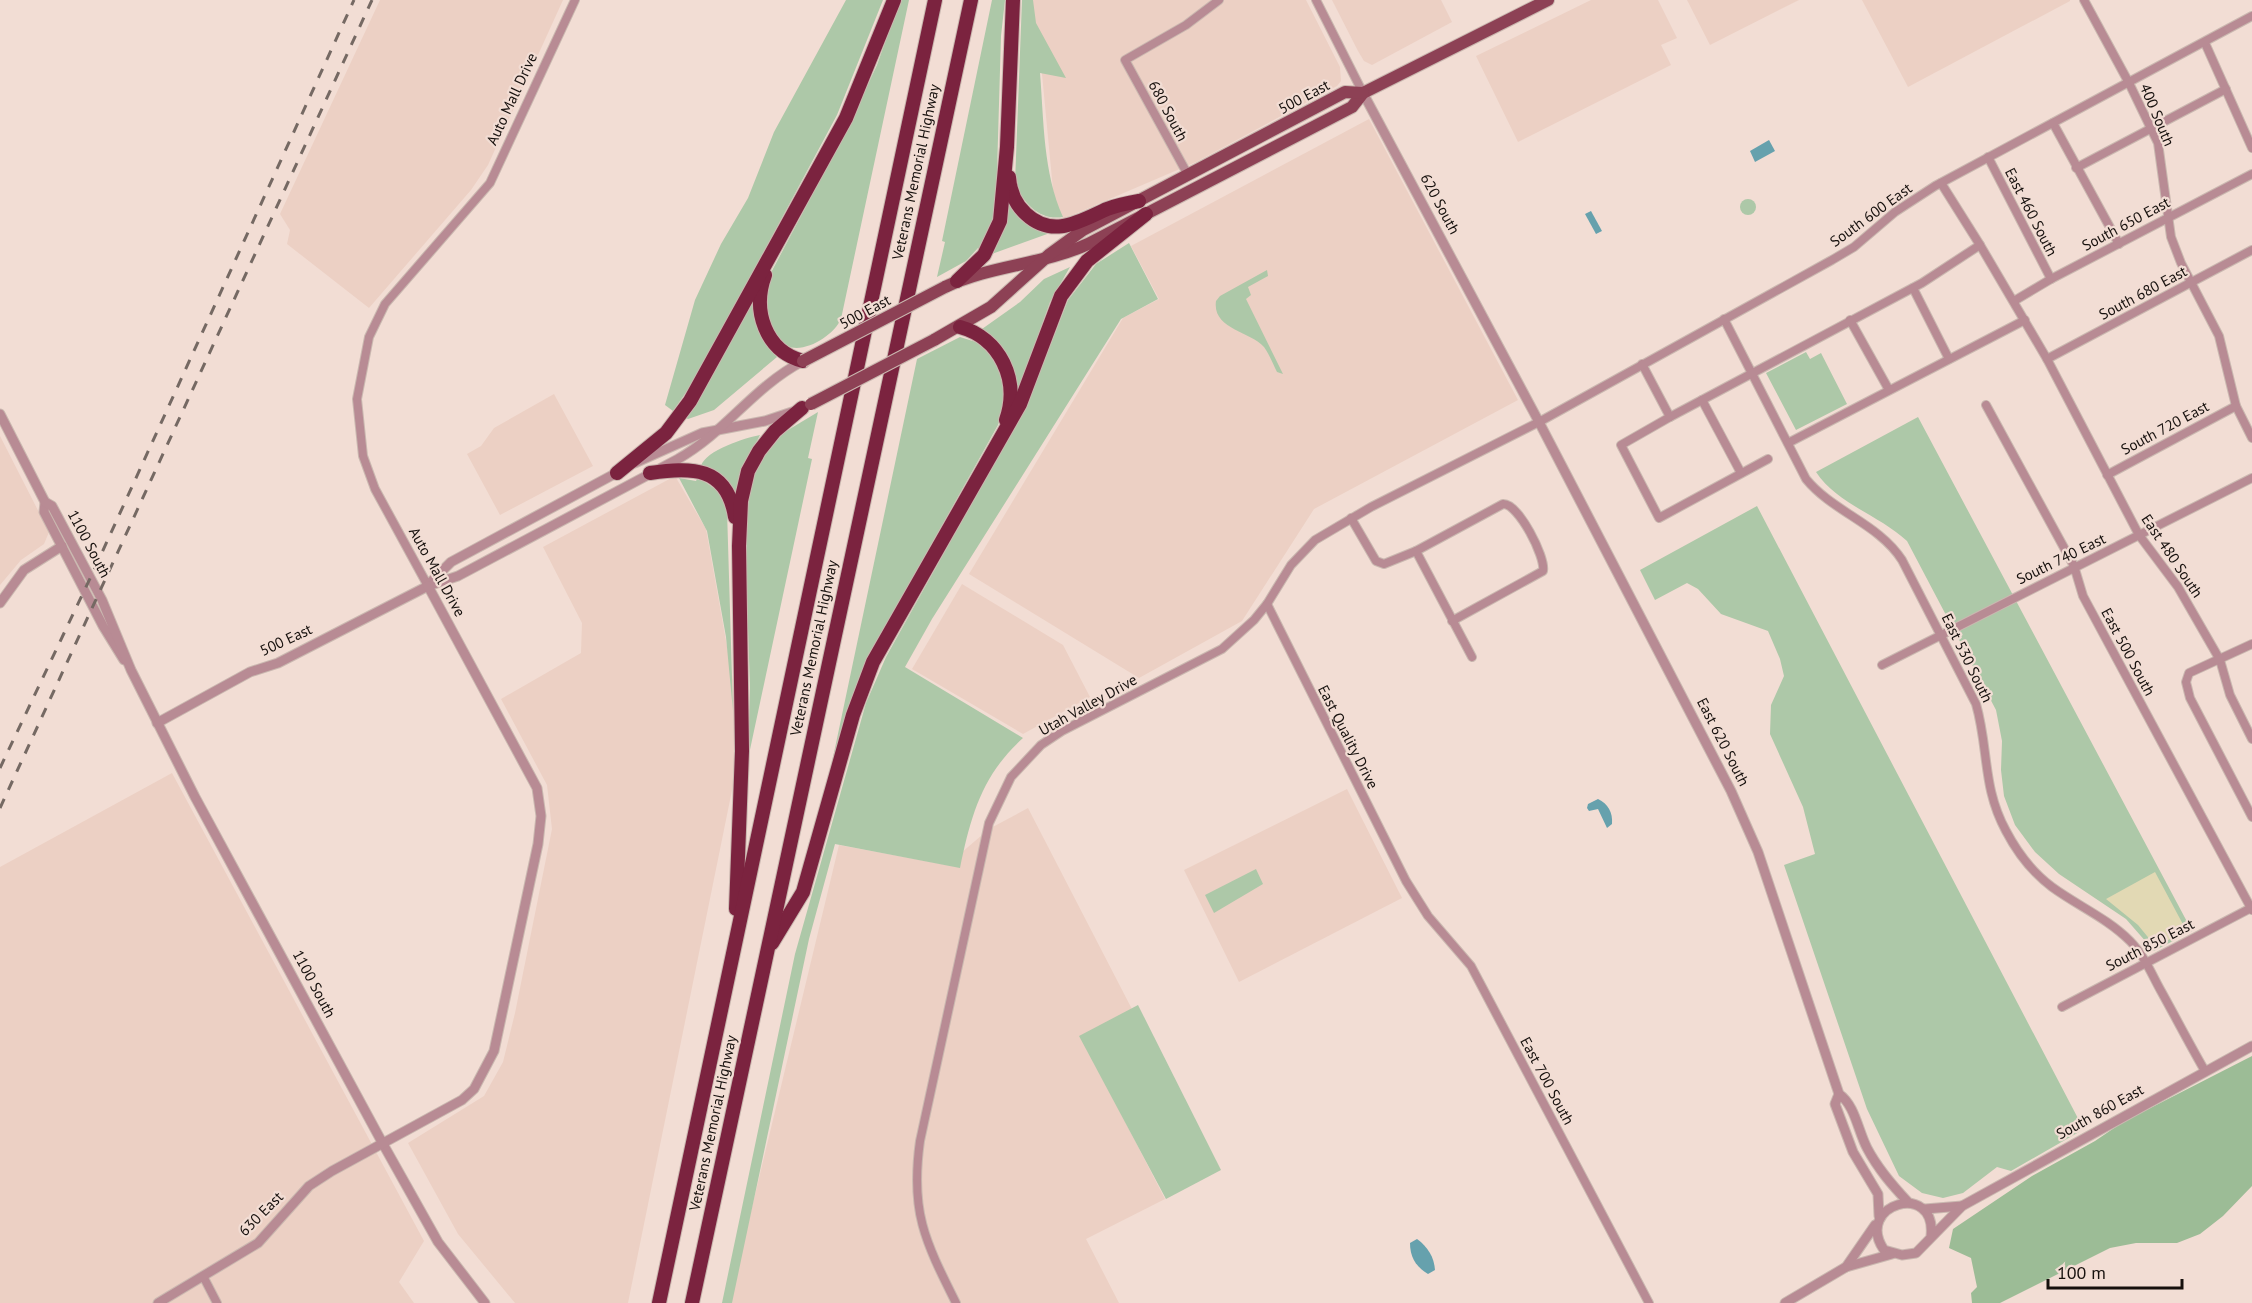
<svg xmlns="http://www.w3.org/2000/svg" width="2252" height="1303" font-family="'PT Sans',sans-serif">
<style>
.built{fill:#ecd0c4}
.green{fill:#adc8a8}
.forest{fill:#9cbc96}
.sand{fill:#e2d9b4}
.water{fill:#66a1ad}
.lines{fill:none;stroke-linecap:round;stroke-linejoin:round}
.minor-casing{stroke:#cab8b0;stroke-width:10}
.tertiary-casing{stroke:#cab8b0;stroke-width:11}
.primary-casing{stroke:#cab8b0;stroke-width:14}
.motorway-casing{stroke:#cab8b0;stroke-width:16}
.minor{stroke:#b88b94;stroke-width:8}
.tertiary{stroke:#b88b94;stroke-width:9}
.primary{stroke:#8d4155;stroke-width:12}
.motorway{stroke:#7b233f;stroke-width:14}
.rail{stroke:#756963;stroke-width:3;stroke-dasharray:10 10;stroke-linecap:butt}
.primary-bridge-casing{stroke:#cab8b0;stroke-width:14;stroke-linecap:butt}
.primary-bridge{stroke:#8d4155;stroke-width:12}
.labels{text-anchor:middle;stroke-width:4.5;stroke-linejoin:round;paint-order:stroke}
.street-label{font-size:15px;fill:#16100d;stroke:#f2ddd4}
</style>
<rect width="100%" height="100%" fill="#f2ddd4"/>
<!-- built -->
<g class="built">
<polygon points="380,0 563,0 488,165 471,190 369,308 287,244 290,230 280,214"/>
<polygon points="1030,0 1306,0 1340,67 1341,81 1337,86 1196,162 1063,219 1054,200 1042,74"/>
<polygon points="1332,0 1441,0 1452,22 1372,65 1364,61 1358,51"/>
<polygon points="1591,0 1658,0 1677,38 1661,45 1671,65 1518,142 1476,56"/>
<polygon points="1687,0 1799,0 1710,45"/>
<polygon points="1862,0 2070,0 2070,1 1908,87"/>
<polygon points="1369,119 1518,400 1314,509 1242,621 1139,678 969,574 1123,318 1159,299 1131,246"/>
<polygon points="554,394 593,466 500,515 467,454 481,446 494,428"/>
<polygon points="0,436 49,532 44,544 21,560 0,585"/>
<polygon points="675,476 706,529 743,736 628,1303 515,1303 458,1234 408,1143 484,1096 503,1062 515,1013 552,829 547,785 501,699 581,653 582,623 543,547"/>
<polygon points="962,584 1063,645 1090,697 1023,734 912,669"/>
<polygon points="172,773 424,1241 399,1282 414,1303 0,1303 0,867"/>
<polygon points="1347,789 1402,898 1239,982 1184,870"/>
<polygon points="1028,808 1135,1015 1084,1042 1165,1199 1086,1239 1119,1303 729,1303 839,845 947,865 989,829"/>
</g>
<!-- green -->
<g class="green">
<polygon points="846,0 883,0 837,115 696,378 673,411 665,405 695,300 721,244 748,198 774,132"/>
<path d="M900,0h9l-68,319c-7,16 -36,35 -54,27l-3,3 -16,-25 -3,-40 83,-157 29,-62z"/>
<polygon points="992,0 1005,0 1001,36 996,206 993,225 981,249 978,248 966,261 937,277 945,242 942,241"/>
<path d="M1022,0h11l3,23 30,55 -26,-5c4,49 3,99 23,144 -23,4 -40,-14 -48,-34z"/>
<circle cx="1748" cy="207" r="8"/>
<polygon points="1008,202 1050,233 989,255"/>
<path d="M1129,243l29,56 -37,20 -189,300 -27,48 118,71c-41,37 -52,77 -63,130l-125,-24 -26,95 -77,364h-10l73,-349 71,-251 20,-46 142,-255 40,-102 28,-36z"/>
<polygon points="1070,267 1050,302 1017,395 992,337 982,329 1020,302 1044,279"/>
<path d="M1267,270l1,6 -20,11 3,8 -5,4 37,75 -6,-2c-4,-8 -8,-18 -13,-25 -14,-16 -52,-18 -48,-46l4,-5z"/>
<path d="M754,295c-3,22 10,45 23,62l-63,53 -26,9 -2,-1 3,-6z"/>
<path d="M960,337l16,5 2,-3c26,21 32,56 20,86l-134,240 -33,102 86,-408z"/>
<polygon points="1806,352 1810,359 1821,353 1847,404 1796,430 1766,373"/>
<polygon points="818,412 808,458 812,459 748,759 750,688 744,508 754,466 783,433"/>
<path d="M1918,417l274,514 -38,20 -28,-32 -67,-45 -24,-22 -20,-27 -11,-29 -3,-26 1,-29 -6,-31 -89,-169c-28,-26 -70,-37 -91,-69z"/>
<path d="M760,435l-16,32 -8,27 -35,-28c5,-16 44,-28 59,-31z"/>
<polygon points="698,477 718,491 727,510 733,711 726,637 707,531 679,478 696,481"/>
<polygon points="1757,506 2082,1126 2079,1132 2011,1171 1997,1167 1963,1193 1943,1198 1922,1193 1899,1176 1867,1109 1784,865 1815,854 1803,807 1770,734 1771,705 1784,676 1780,659 1768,631 1721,614 1698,589 1687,583 1655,600 1640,570"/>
<polygon points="1256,869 1263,884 1214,913 1205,895"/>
<polygon points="1138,1005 1221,1170 1166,1199 1079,1036"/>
</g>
<!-- forest -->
<polygon class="forest" points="2252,1056 2252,1186 2223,1216 2200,1234 2177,1243 2136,1243 2110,1248 2000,1303 1972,1303 1971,1293 1977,1287 1971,1258 1949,1248 1953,1229 2032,1176 2095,1141 2123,1122"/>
<!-- sand -->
<polygon class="sand" points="2155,872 2186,930 2156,947 2138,925 2106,899"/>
<!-- water -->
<g class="water">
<polygon points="1769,140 1775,151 1755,162 1750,151"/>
<polygon points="1591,211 1602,231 1596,234 1585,214"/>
<path d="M1598,799c10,5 15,13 14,25l-5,4 -9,-19 -9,2 -2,-3 1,-4z"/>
<path d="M1417,1239c11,8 17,18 18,31l-7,4c-12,-7 -18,-17 -18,-31z"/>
</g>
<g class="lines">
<defs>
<g id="minor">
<polyline points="1316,0 1363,93"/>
<polyline points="2084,0 2129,83 2158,143 2171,237 2181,263 2219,336 2236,406 2252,438"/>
<polyline points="2205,43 2252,148"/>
<polyline points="2053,123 2119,244"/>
<polyline points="1988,157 2051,279"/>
<polyline points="2076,168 2226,89"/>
<polyline points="1188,175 1125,60 1186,25 1219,0"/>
<polyline points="1980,245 2047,359 2139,535 2178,587 2220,660 2230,695 2252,739"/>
<polyline points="1913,288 1949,359"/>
<polyline points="2014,301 2051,279 2252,174"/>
<path d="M1724,319l82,160c27,33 73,45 96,81l74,144c13,45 6,83 30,127 11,21 26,41 46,56 26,19 55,31 78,54 14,14 22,34 31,50 15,27 29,54 44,80"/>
<polyline points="1850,320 1889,390"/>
<polyline points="2047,359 2252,250"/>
<polyline points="1642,364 1670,417 1621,445 1659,518 1768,459"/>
<polyline points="1702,400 1741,473"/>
<polyline points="1986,405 2074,566 2083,596 2252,910"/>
<polyline points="1670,417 1922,283 1980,245 1941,183"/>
<polyline points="1788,443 2025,320"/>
<polyline points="2107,475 2236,406"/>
<path d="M1351,518l25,43 8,3 32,-13 87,-47c15,-1 43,53 40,67l-91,50"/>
<polyline points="1416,551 1472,657"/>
<polyline points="428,586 375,489 363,456 357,399 369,337 385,304 490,183 575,0"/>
<polyline points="1267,604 1406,881 1428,916 1471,966 1649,1303"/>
<polyline points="2252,644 2189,673 2186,682 2190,698 2252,817"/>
<polyline points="1882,665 2252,478"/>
<polyline points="2062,1007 2251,908"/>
<polyline points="203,1276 217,1303"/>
<path d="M956,1303c-31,-62 -46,-91 -36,-162l69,-318 22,-46 30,-32 21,-14 160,-82 32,-29 13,-16 24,-39 24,-25 56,-33 168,-85 293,-162 22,-13 41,-35 40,-26 317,-170"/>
</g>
<g id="tertiary">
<path d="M1363,93l176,329 192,369 27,61 81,242c16,11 19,37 28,54 11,21 25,37 41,54"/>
<polyline points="0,414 45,502 44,512 103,626 124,660"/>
<polyline points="635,463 702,433 765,421 792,412"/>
<polyline points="45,502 52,506 102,600 131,670 195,797 383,1144 438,1242 485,1303"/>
<polyline points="429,584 451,562 620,471"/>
<polyline points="0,603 24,570 62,546"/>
<path d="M157,723l93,-51 28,-9 150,-77 30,-10 220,-117c49,-28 74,-71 125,-98"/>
<polyline points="1839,1094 1835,1104 1853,1152 1878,1194 1879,1216"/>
<polyline points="1925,1209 1962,1206"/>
<path d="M1931,1236c6,-56 -78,-32 -47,14l18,5 14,-2 46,-47 290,-160"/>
<polyline points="1846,1267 1892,1254"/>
<polyline points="158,1303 258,1243 309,1186 332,1171 462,1100 474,1089 494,1051 538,844 541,816 537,788 428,586"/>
<polyline points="1785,1303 1846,1267 1875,1225"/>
</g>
<g id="primary">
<path d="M945,287c46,-22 97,-22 143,-43l264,-137 11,-14 185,-93"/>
<polyline points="934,340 991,307 1050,254 1083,230 1345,92 1363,93"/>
</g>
<g id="motorway">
<path d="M1009,177c1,14 6,27 17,37 27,25 54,7 81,-5 10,-4 21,-6 32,-8"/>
<path d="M765,275c-13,35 0,76 38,86"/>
<polyline points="957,281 984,255 1000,221 1007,147 1013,0"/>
<path d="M960,327c40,11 60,53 46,93"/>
<polyline points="617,473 666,433 690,401 846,118 894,0"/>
<path d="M650,473c41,-6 77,-7 85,44"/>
<polyline points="736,909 742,751 739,546 741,501 748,471 759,451 775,431 802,408"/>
<polyline points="772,943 803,892 853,715 873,662 1020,404 1061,296 1087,261 1146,214"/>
<polyline points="659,1303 935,0"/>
<polyline points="692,1303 971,0"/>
</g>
</defs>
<!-- minor casing -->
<use href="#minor" class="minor-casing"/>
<!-- tertiary casing -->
<use href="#tertiary" class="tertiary-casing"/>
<!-- primary casing -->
<use href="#primary" class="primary-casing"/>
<!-- motorway casing -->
<use href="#motorway" class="motorway-casing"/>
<!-- minor -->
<use href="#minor" class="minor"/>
<!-- tertiary -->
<use href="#tertiary" class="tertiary"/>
<!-- primary -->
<use href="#primary" class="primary"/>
<!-- motorway -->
<use href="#motorway" class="motorway"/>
<!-- rail -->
<g class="rail">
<polyline points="0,768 94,570 354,0"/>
<polyline points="0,808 372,0"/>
</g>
<defs>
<g id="primary-bridge">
<polyline points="803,361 945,287"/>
<polyline points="811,404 934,340"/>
</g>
</defs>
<!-- primary-bridge casing -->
<use href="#primary-bridge" class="primary-bridge-casing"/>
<!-- primary-bridge -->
<use href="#primary-bridge" class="primary-bridge"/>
</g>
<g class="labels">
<!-- street labels -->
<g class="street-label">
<text transform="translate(1304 97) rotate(-28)" y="5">500 East</text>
<text transform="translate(512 99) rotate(-65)" y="5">Auto Mall Drive</text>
<text transform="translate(1168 111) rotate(62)" y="5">680 South</text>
<text transform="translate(2157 115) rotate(67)" y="5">400 South</text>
<text transform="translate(916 172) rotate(-78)" y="5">Veterans Memorial Highway</text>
<text transform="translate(1440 204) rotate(62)" y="5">620 South</text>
<text transform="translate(2031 212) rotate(63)" y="5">East 460 South</text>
<text transform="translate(1871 215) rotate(-36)" y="5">South 600 East</text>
<text transform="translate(2126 224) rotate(-28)" y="5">South 650 East</text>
<text transform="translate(2143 293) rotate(-28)" y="5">South 680 East</text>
<text transform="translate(865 312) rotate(-28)" y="5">500 East</text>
<text transform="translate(2165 428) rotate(-28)" y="5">South 720 East</text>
<text transform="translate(89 544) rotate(62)" y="5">1100 South</text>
<text transform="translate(2172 556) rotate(56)" y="5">East 480 South</text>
<text transform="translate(2061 559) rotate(-26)" y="5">South 740 East</text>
<text transform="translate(437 572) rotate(61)" y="5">Auto Mall Drive</text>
<text transform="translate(286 640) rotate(-25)" y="5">500 East</text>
<text transform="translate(814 648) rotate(-78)" y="5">Veterans Memorial Highway</text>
<text transform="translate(2128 652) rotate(62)" y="5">East 500 South</text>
<text transform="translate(1967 658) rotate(64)" y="5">East 530 South</text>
<text transform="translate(1088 705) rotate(-29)" y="5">Utah Valley Drive</text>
<text transform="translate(1348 737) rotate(63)" y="5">East Quality Drive</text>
<text transform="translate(1723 742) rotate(63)" y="5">East 620 South</text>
<text transform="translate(2150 945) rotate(-27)" y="5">South 850 East</text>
<text transform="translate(314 984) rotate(62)" y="5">1100 South</text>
<text transform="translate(1547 1081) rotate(62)" y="5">East 700 South</text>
<text transform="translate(2100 1112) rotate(-29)" y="5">South 860 East</text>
<text transform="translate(713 1123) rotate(-78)" y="5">Veterans Memorial Highway</text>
<text transform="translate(261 1214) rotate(-45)" y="5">630 East</text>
</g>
</g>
<!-- scale -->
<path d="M2048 1279v9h134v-9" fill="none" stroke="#16100d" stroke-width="3"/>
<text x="2057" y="1279" font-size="18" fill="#16100d" stroke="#f2ddd4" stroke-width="4.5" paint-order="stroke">100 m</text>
</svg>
